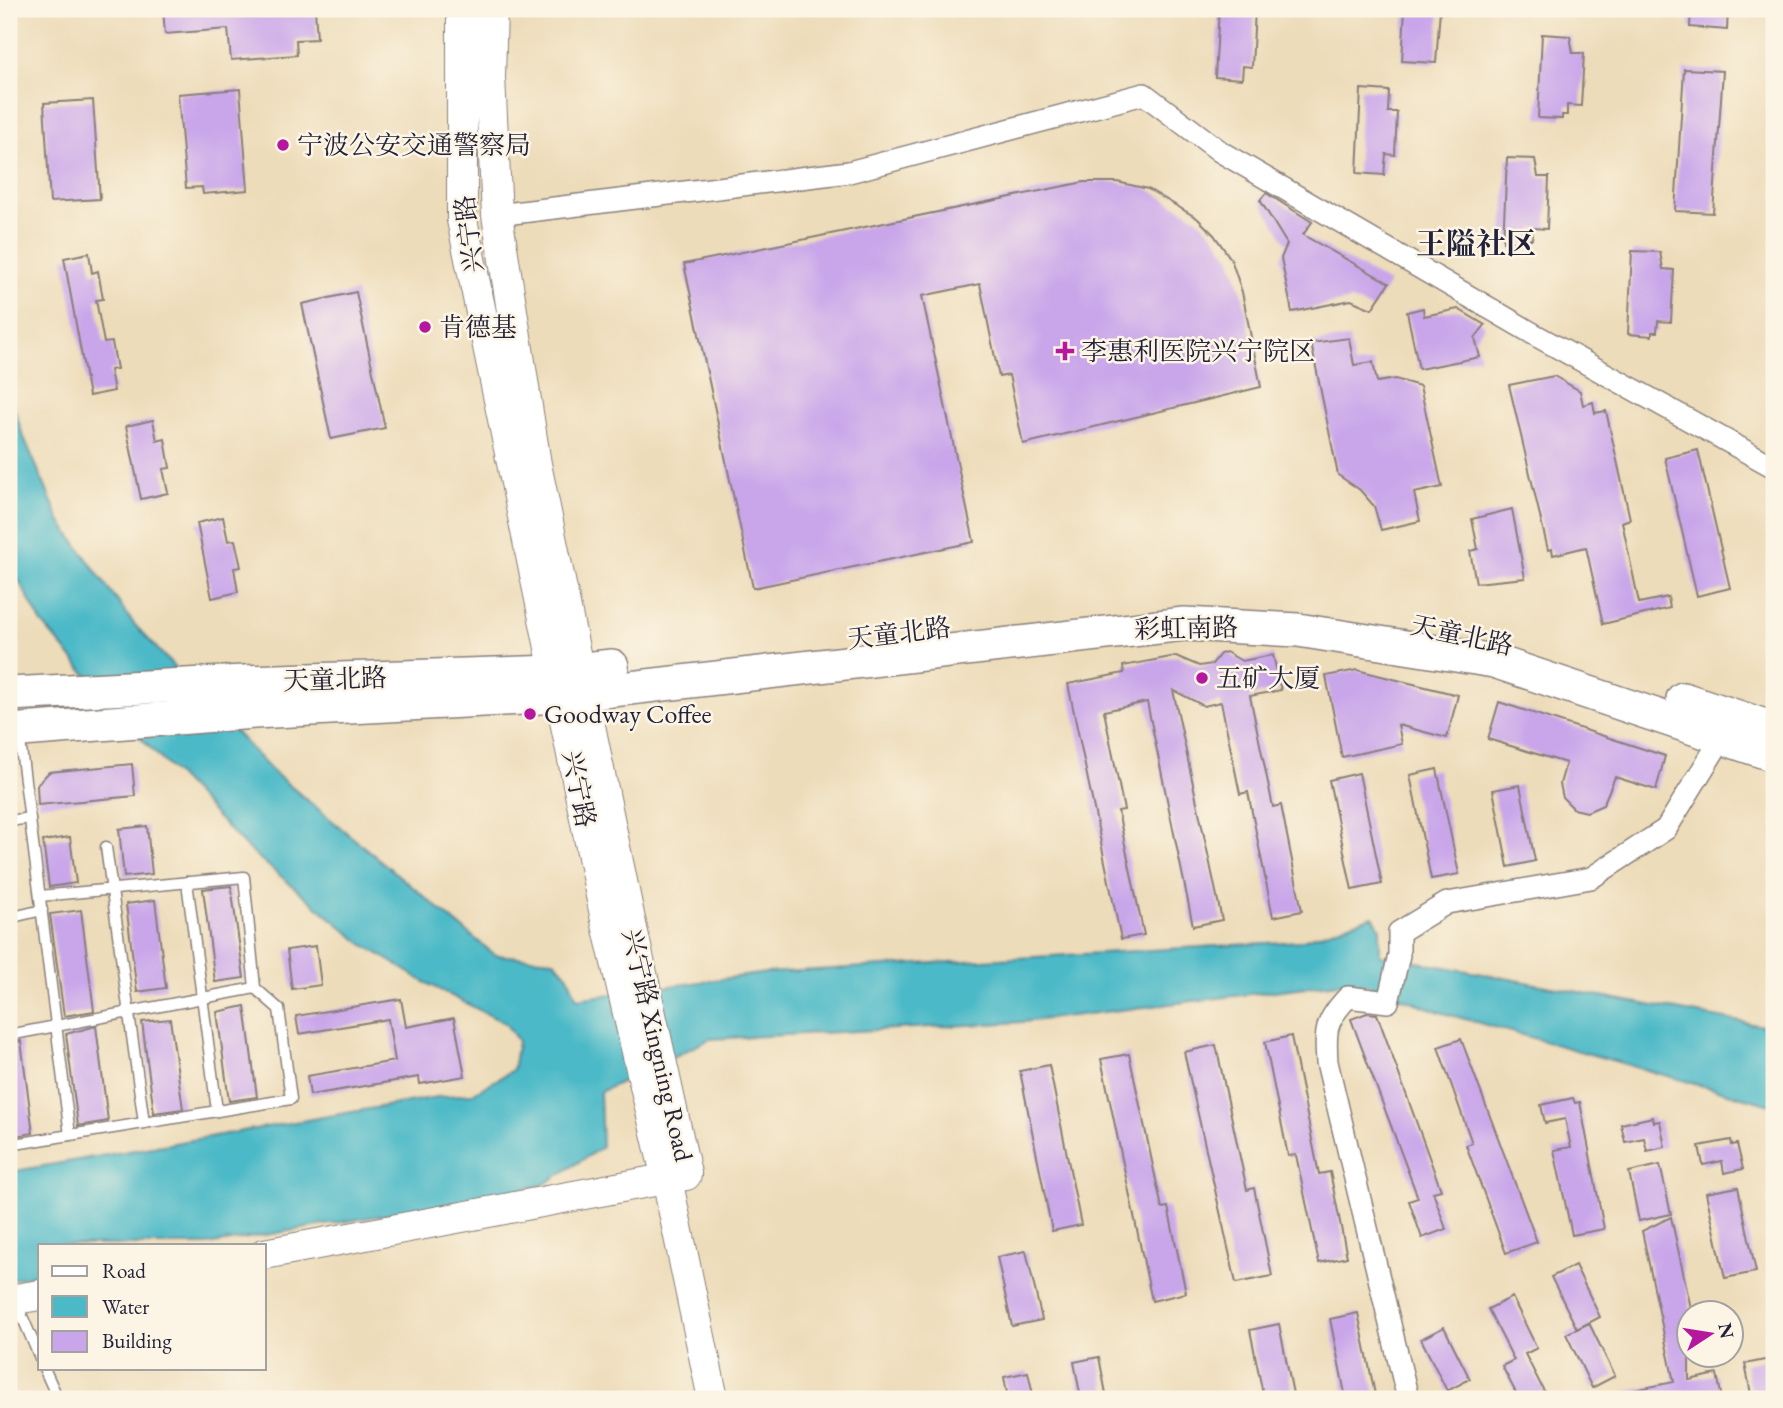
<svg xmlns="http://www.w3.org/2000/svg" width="1783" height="1408" font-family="'EB Garamond','Noto Serif SC',serif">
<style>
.water{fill:#4cb9c7;stroke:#376e81;stroke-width:2}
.building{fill:#c9a5ea}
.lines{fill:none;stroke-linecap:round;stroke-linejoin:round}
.lane-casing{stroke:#887f7a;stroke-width:13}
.street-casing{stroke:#887f7a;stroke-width:24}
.secondary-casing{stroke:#887f7a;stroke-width:32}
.primary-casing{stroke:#887f7a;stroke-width:36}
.lane{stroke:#fff;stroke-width:10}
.street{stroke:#fff;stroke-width:21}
.secondary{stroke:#fff;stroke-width:30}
.primary{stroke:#fff;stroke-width:33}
.poi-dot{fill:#b5179e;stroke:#fcf5e5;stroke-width:2.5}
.labels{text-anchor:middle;stroke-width:5;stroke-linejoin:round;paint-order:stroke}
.poi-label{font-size:26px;fill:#22223b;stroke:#fcf5e5;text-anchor:start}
.street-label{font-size:26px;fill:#22223b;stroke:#fcf5e5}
.quarter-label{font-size:30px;font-weight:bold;fill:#22223b;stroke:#fcf5e5}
</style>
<rect width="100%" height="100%" fill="#fcf5e5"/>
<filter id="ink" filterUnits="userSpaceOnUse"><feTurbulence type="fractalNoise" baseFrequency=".0143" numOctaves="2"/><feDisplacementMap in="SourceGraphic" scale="14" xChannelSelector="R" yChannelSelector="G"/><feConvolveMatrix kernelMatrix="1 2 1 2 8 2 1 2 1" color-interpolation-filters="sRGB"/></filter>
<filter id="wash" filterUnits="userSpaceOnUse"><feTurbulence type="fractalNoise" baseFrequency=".00686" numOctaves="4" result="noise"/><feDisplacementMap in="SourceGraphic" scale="28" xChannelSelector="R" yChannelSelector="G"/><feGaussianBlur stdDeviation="1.57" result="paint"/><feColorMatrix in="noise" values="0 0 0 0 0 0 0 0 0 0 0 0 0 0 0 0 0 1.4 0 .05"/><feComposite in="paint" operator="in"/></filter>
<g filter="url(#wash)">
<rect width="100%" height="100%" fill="#eddcb9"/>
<!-- water -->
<polygon class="water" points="9,391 22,433 60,521 134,624 272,771 495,955 554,960 568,976 577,999 766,973 1300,941 1373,916 1380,928 1380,955 1774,1028 1774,1106 1440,1012 1365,984 1347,982 1023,1022 710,1039 600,1092 602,1147 543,1185 460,1202 207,1245 40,1245 40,1274 9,1280 9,1172 437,1097 472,1094 513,1070 518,1041 505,1023 426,983 361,943 247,848 137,734 41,622 9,562"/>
<g id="blocks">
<!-- building -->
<g class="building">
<polygon points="163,9 315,9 317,39 296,40 297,55 231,60 228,29 165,34"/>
<polygon points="1219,9 1255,9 1252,67 1243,66 1242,79 1215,77"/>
<polygon points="1405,9 1440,9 1436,63 1402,61"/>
<polygon points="1691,9 1728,9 1727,30 1690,27"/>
<polygon points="1542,34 1570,36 1573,53 1584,53 1581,106 1567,105 1567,115 1562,115 1562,119 1538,118"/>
<polygon points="1684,69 1723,71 1713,213 1675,211"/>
<polygon points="240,89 248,190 203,194 202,187 186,188 178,94"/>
<polygon points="1361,89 1389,91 1388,112 1397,112 1395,155 1386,154 1384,175 1357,173"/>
<polygon points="93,100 100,199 50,202 44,103"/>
<polygon points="1507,158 1535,159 1538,177 1549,177 1547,229 1533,228 1532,239 1528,239 1527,243 1503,242"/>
<polygon points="1084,182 1117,182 1148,189 1197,218 1214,235 1231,259 1242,292 1261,387 1023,444 1009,375 999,377 980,284 922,296 974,542 753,588 684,264"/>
<polygon points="1266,193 1312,222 1303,235 1389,283 1372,309 1351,300 1292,312 1281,258 1287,244 1260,200"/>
<polygon points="1632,251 1660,252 1663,269 1674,270 1671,322 1658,321 1657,332 1652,332 1652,336 1628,334"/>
<polygon points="89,253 92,273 98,271 103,299 96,300 104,343 112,342 117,369 110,370 114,391 89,396 64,258"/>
<polygon points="356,292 385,428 331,439 302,304"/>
<polygon points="1423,308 1424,316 1458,309 1485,325 1475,338 1480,357 1419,369 1407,312"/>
<polygon points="1349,338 1354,365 1373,362 1377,382 1395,379 1420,386 1442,487 1414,493 1420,521 1381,530 1374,506 1360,490 1338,475 1311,343"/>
<polygon points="1554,376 1580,391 1583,405 1593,402 1595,413 1606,411 1630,519 1622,522 1639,603 1668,597 1670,608 1603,624 1586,547 1553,555 1552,549 1548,550 1509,385"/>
<polygon points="153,420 157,441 165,439 170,468 163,469 168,493 141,499 126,426"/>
<polygon points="1698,450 1730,588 1697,596 1665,458"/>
<polygon points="1512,509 1525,578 1476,583 1470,551 1478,549 1472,519"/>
<polygon points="223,517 228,541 235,540 241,567 234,568 238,592 212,598 197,523"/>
<polygon points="1226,652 1242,661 1273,655 1281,690 1250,696 1273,807 1281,805 1302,911 1273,917 1248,792 1240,794 1221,702 1204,706 1173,690 1222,920 1193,926 1147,702 1104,711 1124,810 1118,811 1144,935 1121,939 1068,684 1124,673 1123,666 1176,656 1199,666 1212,664 1220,654"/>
<polygon points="1357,670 1458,695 1447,738 1398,725 1402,744 1342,757 1326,676"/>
<polygon points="1499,702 1665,756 1656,790 1615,777 1603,805 1587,812 1574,809 1563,798 1560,784 1566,763 1488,739"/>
<polygon points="132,764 135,796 38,805 37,785 49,772"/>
<polygon points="1437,769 1459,874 1431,879 1410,775"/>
<polygon points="1359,773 1382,884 1352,890 1329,780"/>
<polygon points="1520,785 1535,861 1508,867 1493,790"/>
<polygon points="147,826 152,874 124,877 119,829"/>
<polygon points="70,837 76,883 49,887 43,841"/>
<polygon points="231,886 244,978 215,982 203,889"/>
<polygon points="155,900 166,988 137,992 126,904"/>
<polygon points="81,910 94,1011 64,1016 50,914"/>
<polygon points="316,946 321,985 292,989 287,950"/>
<polygon points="401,999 406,1027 454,1018 465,1076 420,1084 419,1077 310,1095 307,1076 395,1061 388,1019 299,1034 296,1016"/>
<polygon points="245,1006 257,1097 229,1101 217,1012"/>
<polygon points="1367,1013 1377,1014 1441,1190 1433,1192 1446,1229 1422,1238 1409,1201 1418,1198 1351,1019"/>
<polygon points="170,1019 183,1109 154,1113 142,1022"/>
<polygon points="96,1026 108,1121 78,1126 66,1034"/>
<polygon points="1291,1036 1319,1174 1330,1172 1347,1257 1319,1263 1296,1155 1288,1156 1265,1042"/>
<polygon points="1461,1039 1537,1242 1506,1253 1466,1145 1472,1143 1438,1047"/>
<polygon points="21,1041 33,1133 9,1137 9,1043"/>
<polygon points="1216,1045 1247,1190 1254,1188 1272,1276 1236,1283 1184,1052"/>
<polygon points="1129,1054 1162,1208 1168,1207 1186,1293 1152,1301 1101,1059"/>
<polygon points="1049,1065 1081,1225 1052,1231 1020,1071"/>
<polygon points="1573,1098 1575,1103 1580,1102 1604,1229 1572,1235 1554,1150 1571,1147 1565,1119 1545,1123 1541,1105"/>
<polygon points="1653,1117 1654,1122 1660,1121 1665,1147 1647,1151 1644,1138 1625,1142 1621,1124"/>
<polygon points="1731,1140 1732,1145 1737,1144 1743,1169 1724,1173 1722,1161 1703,1165 1699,1146"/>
<polygon points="1660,1165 1671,1214 1639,1221 1629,1172"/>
<polygon points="1738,1187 1756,1272 1725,1278 1706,1193"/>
<polygon points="1671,1217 1692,1313 1689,1313 1689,1380 1717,1374 1722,1399 1625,1399 1624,1392 1674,1382 1642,1231"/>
<polygon points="1026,1251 1042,1320 1012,1326 997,1257"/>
<polygon points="1575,1265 1600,1317 1577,1329 1551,1277"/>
<polygon points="1512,1297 1537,1348 1525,1354 1548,1399 1519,1399 1502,1366 1514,1360 1488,1309"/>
<polygon points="1358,1313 1376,1399 1346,1399 1330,1319"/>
<polygon points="1589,1323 1615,1376 1592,1388 1566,1334"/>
<polygon points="1279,1324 1294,1399 1264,1399 1250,1330"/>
<polygon points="1444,1327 1470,1379 1447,1391 1421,1339"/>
<polygon points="1099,1357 1107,1399 1081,1399 1074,1362"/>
<polygon points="1770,1359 1774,1399 1752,1399 1745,1364"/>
<polygon points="1028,1372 1034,1399 1008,1399 1004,1377"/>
</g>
</g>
</g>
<g filter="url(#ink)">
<use href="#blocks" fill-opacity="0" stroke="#887f7a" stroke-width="2"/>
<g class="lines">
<defs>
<g id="lane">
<polyline points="19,733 70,1135"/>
<polyline points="9,821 30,818"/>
<polyline points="106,847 144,1123"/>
<polyline points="187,882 217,1111"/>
<polyline points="9,918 42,910"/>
<polyline points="9,1035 255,988"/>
<polyline points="9,1145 291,1099 279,1009 255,988 244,877 40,896"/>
<polyline points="16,1302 40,1358"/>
<polyline points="44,1368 58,1399"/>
</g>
<g id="street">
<polyline points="497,215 849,172 1144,94 1221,152 1537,336 1774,467"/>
<path d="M1408,1399l-81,-337c-2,-32 -2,-41 21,-65l40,5 11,-47v-23l48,-29 144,-25 75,-49 57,-93"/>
</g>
<g id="secondary">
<polyline points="462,9 462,220 606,920 667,1179 713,1399"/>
<polyline points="492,9 490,77 497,215 536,464 629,915 686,1173"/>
<polyline points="264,1254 686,1175"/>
<polyline points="9,1300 40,1295"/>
</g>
<g id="primary">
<polyline points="9,694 244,682 556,672 612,666"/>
<polyline points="1683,699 1774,729"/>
<polyline points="9,731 254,712 560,696 1184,624 1298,630 1494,661 1774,755"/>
</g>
</defs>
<!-- lane casing -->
<use href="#lane" class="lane-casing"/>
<!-- street casing -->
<use href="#street" class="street-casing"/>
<!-- secondary casing -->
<use href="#secondary" class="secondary-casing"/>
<!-- primary casing -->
<use href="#primary" class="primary-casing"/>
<!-- lane -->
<use href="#lane" class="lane"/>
<!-- street -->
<use href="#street" class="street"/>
<!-- secondary -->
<use href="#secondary" class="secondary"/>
<!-- primary -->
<use href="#primary" class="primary"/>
</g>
</g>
<!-- markers -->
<g class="poi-dot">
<circle cx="283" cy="145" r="7"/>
<circle cx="425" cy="327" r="7"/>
<path d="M1061.5 340.5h7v7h7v7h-7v7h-7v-7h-7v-7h7z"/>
<circle cx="1202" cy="678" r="7"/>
<circle cx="530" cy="714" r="7"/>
</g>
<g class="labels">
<!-- poi labels -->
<g class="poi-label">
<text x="297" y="154">宁波公安交通警察局</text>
<text x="439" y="336">肯德基</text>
<text x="1081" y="360">李惠利医院兴宁院区</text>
<text x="1216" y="687">五矿大厦</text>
<text x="544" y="723">Goodway Coffee</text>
</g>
<!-- street labels -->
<g class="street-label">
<text transform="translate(469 234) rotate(-97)" y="9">兴宁路</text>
<text transform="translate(1186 628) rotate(-1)" y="9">彩虹南路</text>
<text transform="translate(899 633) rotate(-7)" y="9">天童北路</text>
<text transform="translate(1462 635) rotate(12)" y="9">天童北路</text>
<text transform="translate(335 679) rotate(-2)" y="9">天童北路</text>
<text transform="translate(579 789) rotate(79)" y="9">兴宁路</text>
<text transform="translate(658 1045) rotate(77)" y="9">兴宁路 Xingning Road</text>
</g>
<!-- quarter labels -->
<g class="quarter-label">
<text x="1476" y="254">王隘社区</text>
</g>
</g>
<!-- margin -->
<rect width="1783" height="1408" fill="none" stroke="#fcf5e5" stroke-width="35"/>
<!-- legend -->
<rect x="38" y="1244" width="228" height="126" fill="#fcf5e5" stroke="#a5a1a1" stroke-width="2"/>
<rect x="52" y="1266" width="35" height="10" fill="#ffffff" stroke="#a5a1a1" stroke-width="2"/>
<text x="102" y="1278" font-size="21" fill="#22223b">Road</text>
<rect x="52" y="1296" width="35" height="21" fill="#4cb9c7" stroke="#a5a1a1" stroke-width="2"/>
<text x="102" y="1314" font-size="21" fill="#22223b">Water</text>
<rect x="52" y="1331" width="35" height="21" fill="#c9a5ea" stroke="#a5a1a1" stroke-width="2"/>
<text x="102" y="1348" font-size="21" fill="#22223b">Building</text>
<!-- north arrow -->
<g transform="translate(1710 1334) rotate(78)"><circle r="33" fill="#fcf5e5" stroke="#a5a1a1" stroke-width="2"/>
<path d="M0-5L12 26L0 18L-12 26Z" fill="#b5179e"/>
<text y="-10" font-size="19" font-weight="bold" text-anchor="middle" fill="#22223b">N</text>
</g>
</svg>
